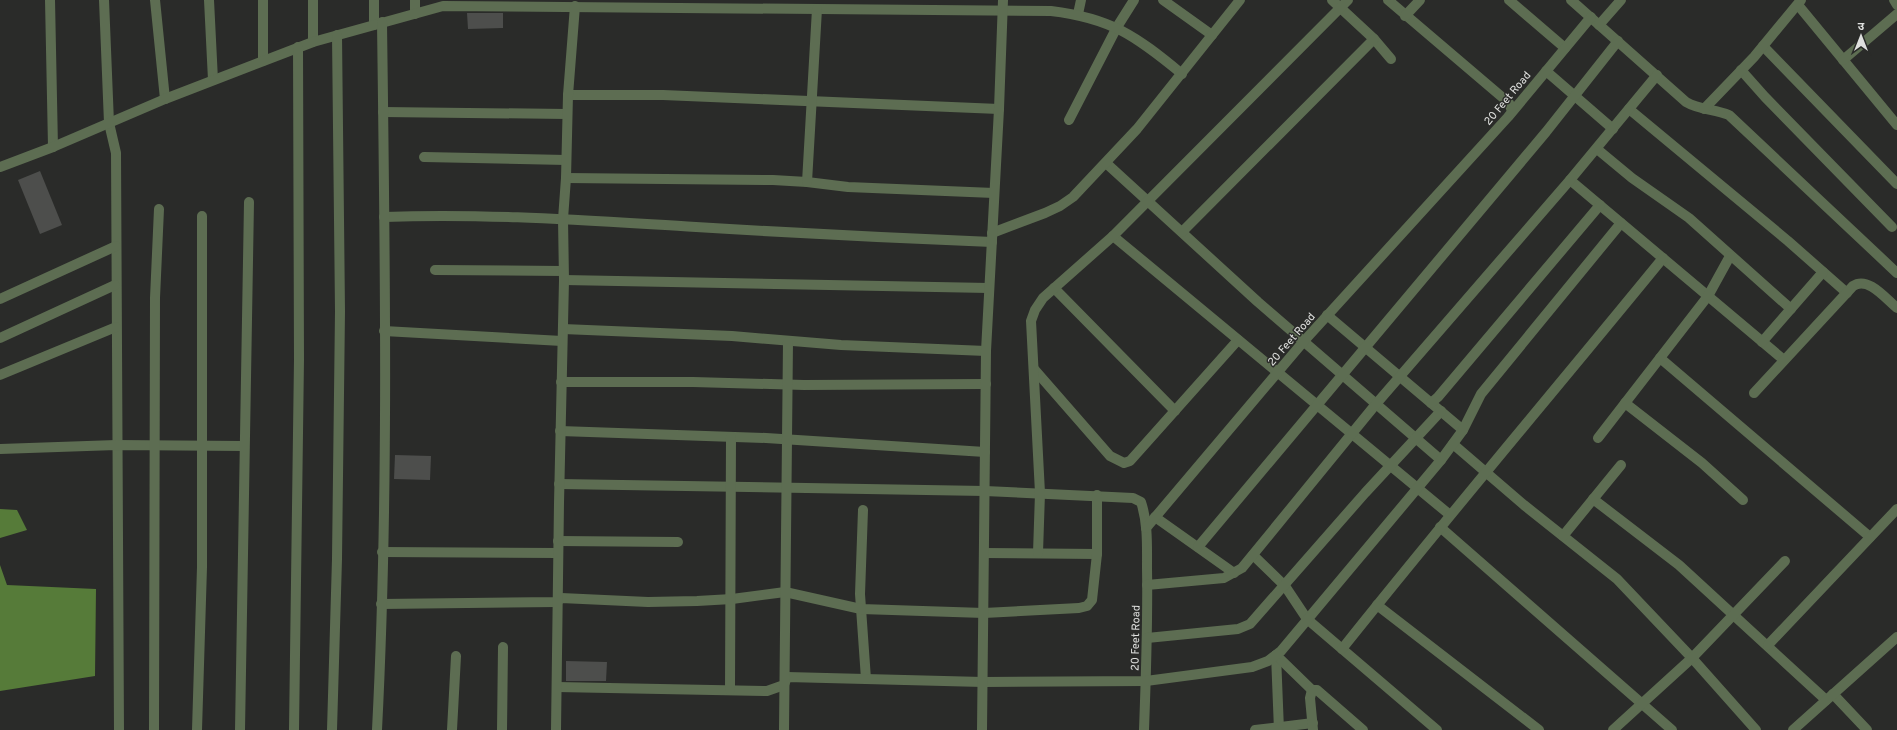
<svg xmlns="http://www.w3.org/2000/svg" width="1897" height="730" font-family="Overpass,'Noto Sans Devanagari',sans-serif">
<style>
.water{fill:#567b39}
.building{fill:#4d4e4c}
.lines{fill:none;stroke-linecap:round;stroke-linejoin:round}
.street{stroke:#5d6d52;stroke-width:10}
.labels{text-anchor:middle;stroke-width:3;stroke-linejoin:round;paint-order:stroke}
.street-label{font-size:11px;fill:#dfe0de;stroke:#2a2b29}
</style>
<rect width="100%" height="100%" fill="#2a2b29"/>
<!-- water -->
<g class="water">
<polygon points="0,509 17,510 27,530 0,538"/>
<polygon points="0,565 7,585 96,589 95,676 0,691"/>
</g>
<!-- building -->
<g class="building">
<polygon points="467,13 503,13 503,28 468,29"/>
<polygon points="40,171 62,225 40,234 18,180"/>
<polygon points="395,455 431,456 430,480 394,479"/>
<polygon points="566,661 607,662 606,681 566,681"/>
</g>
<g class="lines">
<!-- street -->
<g class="street">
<polyline points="50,0 53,147"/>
<polyline points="104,0 109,123 116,153 119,730"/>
<polyline points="155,0 165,99"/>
<polyline points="209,0 213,80"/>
<polyline points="374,0 374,25"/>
<polyline points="1163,0 1212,35"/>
<polyline points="1332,0 1374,39 1391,59"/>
<polyline points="1388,0 1509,103 1512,111"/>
<polyline points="1509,0 1565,48"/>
<path d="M1571,0l115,102c13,8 29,7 43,13l168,158"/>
<polyline points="1894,0 1897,5"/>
<polyline points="1798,5 1897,125"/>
<polyline points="415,14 415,0"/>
<polyline points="1078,14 1081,0"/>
<polyline points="1405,16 1420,0"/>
<polyline points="1599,25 1621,0"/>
<polyline points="313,42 313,0"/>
<polyline points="1763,46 1897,184"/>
<polyline points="1843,60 1897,14"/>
<polyline points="263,61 263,0"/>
<polyline points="1741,70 1765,97 1892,227"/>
<polyline points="1546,71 1613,129"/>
<polyline points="568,95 663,95 999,109"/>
<polyline points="1629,109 1788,241 1847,293"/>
<polyline points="1704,109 1754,57 1801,0"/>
<polyline points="383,112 567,114"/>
<polyline points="1069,120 1117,27 1134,0"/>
<polyline points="1597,149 1632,178 1689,218 1791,309"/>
<polyline points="424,157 566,160"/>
<polyline points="1106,163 1258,302 1441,460"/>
<path d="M0,167l53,-20 112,-48 148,-57 130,-36 608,5c60,7 85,25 131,63"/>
<polyline points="566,178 773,180 807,182 848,187 994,193"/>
<polyline points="1570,180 1784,360"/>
<polyline points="807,182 817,9"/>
<path d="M384,217c104,-4 208,4 312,10 98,6 197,11 296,15"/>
<polyline points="1182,232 1374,39"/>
<polyline points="992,233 1045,213 1060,206 1073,197 1137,129 1240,0"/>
<polyline points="1113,236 1450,515"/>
<polyline points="435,270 563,271"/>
<polyline points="564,280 989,288"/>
<polyline points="1054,288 1175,411"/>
<polyline points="0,299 116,246"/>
<polyline points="1327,315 1463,430"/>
<polyline points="563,329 732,336 841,345 986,351"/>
<polyline points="384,331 562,341"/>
<polyline points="0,338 115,285"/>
<polyline points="1762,342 1823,272"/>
<polyline points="1660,358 1870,537"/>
<polyline points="1034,369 1110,456 1124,463 1130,461 1238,340"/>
<polyline points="0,375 116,327"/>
<polyline points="561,382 693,382 804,385 986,384"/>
<path d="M1754,393l99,-107c15,-10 32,12 44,22"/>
<polyline points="1431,403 1438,397 1600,205"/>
<polyline points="1625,403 1702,463 1743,500"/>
<polyline points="560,431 766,438 985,452"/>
<polyline points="1598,438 1708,296 1730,256"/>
<polyline points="1453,444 1524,505 1617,579 1692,658 1756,730"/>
<polyline points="0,449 116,445 244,446"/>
<path d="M559,484l426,7 148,7 8,4c7,21 6,44 6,66 1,54 -1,108 -3,162"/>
<polyline points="1593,499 1679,565 1826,700"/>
<polyline points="863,510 860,594 866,679"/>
<polyline points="1155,517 1234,573"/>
<polyline points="1440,527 1672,730"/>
<polyline points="1146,528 1304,341 1508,117 1591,17"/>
<polyline points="1563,536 1621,465"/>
<polyline points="558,541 678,542"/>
<polyline points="1198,547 1546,132 1618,41"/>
<polyline points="382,552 558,553"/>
<polyline points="984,553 1097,554"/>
<polyline points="1038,553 1040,493 1031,321 1035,310 1043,298 1113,236 1348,0"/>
<polyline points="1253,555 1285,586 1307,619 1437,730"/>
<polyline points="1147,585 1224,578 1242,568 1376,404 1570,180 1657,75"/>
<polyline points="381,604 557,602 561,598 648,602 697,601 732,599 785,592 861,609 984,613 1079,608 1087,606 1092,600 1097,554 1097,495"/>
<polyline points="1377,605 1539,730"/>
<polyline points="1147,638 1238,629 1250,624 1365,493 1441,411"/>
<polyline points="1768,645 1897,509"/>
<path d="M1342,649c105,-132 214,-260 321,-391"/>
<polyline points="1276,655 1279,730"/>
<polyline points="1276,655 1312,690"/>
<polyline points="557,687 767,691 784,685 787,677 983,682 1146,681 1252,667 1268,661 1281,651 1441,460 1463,430 1481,394 1621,223"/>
<polyline points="730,690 731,437"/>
<polyline points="1833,694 1867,730"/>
<polyline points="154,730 155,298 159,209"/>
<polyline points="197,730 202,567 202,216"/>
<polyline points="240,730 249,202"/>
<polyline points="294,730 299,359 298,47"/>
<polyline points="332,730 337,559 340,311 337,35"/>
<path d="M377,730c12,-235 8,-472 5,-708"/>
<polyline points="452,730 456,656"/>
<polyline points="502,730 503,647"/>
<polyline points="556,730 559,503 564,280 563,219 566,178 568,95 575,6"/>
<polyline points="784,730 788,342"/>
<polyline points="982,730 986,351 999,109 1003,0"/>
<polyline points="1255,730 1313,723"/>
<polyline points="1313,730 1310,698 1312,690 1317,690 1363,730"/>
<polyline points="1613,730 1692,658 1785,561"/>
<polyline points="1793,730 1897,637"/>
</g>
</g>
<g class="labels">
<!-- street labels -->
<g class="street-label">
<text transform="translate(1507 98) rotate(-50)" y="4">20 Feet Road</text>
<text transform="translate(1291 339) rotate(-49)" y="4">20 Feet Road</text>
<text transform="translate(1135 638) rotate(-89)" y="4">20 Feet Road</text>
</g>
</g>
<!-- north arrow -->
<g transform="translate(1861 36)" stroke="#2a2b29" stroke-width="3" paint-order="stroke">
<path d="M0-3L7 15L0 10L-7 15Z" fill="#dfe0de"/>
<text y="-6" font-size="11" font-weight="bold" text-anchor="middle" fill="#dfe0de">उ</text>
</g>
</svg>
